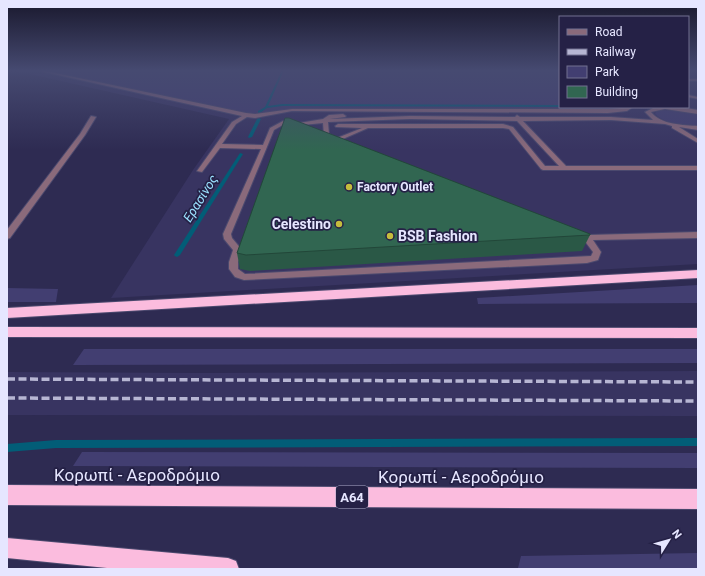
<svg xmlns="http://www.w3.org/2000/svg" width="705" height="576" font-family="Roboto,sans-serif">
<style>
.built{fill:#383461}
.green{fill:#423e71}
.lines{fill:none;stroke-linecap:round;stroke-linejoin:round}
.stream{fill:#025d77;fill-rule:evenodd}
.minor-casing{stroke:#4b496e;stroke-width:2}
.highway-casing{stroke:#4b496e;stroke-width:2}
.minor{fill:#8a6a7b;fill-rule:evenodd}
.highway{fill:#fbbcde;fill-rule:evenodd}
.rail{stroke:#b7b6d3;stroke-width:3.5;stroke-dasharray:8 3.5;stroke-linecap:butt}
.wall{fill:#2a5846}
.building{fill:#316651;stroke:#224739}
.poi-dot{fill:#c5bc3d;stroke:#252146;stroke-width:1.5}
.labels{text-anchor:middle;stroke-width:3.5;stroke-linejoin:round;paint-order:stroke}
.far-poi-label{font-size:12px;font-weight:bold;fill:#e6e6ff;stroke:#252146;text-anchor:start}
.far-water-label{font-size:13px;font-style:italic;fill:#9be2ff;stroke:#252146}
.shield{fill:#252146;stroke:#acabc8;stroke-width:1}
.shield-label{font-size:13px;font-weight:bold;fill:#e6e6ff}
.poi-label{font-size:14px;font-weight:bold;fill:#e6e6ff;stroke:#252146;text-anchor:end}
.near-street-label{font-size:17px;fill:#e6e6ff;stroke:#252146}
</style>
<rect width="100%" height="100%" fill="#2e2b52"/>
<!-- built -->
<g class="built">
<polygon points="12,70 560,70 560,107 688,107 688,70 698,70 698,264 111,298 193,170 229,119"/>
<polygon points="698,371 698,416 7,415 7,372 204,373"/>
</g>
<!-- green -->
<g class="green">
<polygon points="41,70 560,70 560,107 624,107 618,109 290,109 256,114 240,112"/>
<path d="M661,110l21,1 16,4v10c-13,0 -33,-1 -43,-11l1,-2z"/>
<polygon points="698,285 698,303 478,304 477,298"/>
<polygon points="7,288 58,289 56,302 7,302"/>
<polygon points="84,349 698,349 698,363 73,365"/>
<polygon points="82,452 698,453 698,468 73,466"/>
<polygon points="698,553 698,569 532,569 518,568 521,556"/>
</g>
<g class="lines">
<!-- stream -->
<g class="stream">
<polygon points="282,70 284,70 268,106 282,104 560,105 560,107 282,106 267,108 260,113 258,113 258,111 265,107"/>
<polygon points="259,118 261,119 252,137 249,138 248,137 257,119"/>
<polygon points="240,153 243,154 180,255 177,257 175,256 174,255"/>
<polygon points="698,438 698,446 56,448 7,452 7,444 56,440"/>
</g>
<defs>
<g id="minor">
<polygon points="35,70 41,70 246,113 255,114 292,109 608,109 633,107 627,111 608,113 292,111 255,118 247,117 236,124 222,144 263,145 270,128 283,121 288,122 274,130 231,234 232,238 242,250 238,262 238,269 245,274 591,256 593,252 584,240 579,236 583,233 588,235 698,232 698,238 593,240 601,252 598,260 587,263 244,280 235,277 229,269 229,262 233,250 224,239 223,234 261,149 220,148 202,172 197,171 232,122 242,116"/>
<rect x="688" y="79" width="10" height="2"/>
<polygon points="688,95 698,97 698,99 688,97"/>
<path d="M655,107h25l18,3v4l-33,-5 -14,3c10,13 33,13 47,14v4l-19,-3 19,12v4l-26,-15v-2l-7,-2 -54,-4 -88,1 43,45h132v4h-155l-2,-1 -32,-40 -6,-1h-135l-32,14 -12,-6 -1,-13 -21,2 -3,-2 24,-4 6,-4 14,-1 3,2 -1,1 -15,2 80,-3 105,1 2,-2 3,2h91l42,3 -8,-8zM410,119l107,2 42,45h-14l-32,-39 -10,-3h-165l-3,2 1,1 26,1 -25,10 -8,-4 -1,-12z"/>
<polygon points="91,116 96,117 85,135 10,238 7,239 7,230 80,134"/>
</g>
<g id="highway">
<polygon points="698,270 698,278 7,318 7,308"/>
<polygon points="7,327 698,328 698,338 7,337"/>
<polygon points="7,485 698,489 698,509 7,505"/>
<polygon points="7,538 228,558 236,561 239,569 117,569 7,558"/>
</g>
</defs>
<!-- minor casing -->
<use href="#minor" class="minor-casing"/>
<!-- highway casing -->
<use href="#highway" class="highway-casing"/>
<!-- minor -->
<use href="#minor" class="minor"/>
<!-- highway -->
<use href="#highway" class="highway"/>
<!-- rail -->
<g class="rail">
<polyline points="7,379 698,382"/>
<polyline points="7,398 698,401"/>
</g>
</g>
<!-- wall -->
<polygon class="wall" points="590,235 582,251 250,271 240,269 237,253"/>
<!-- building -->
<polygon class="building" points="285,118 289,118 590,234 590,235 246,255 237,253"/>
<!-- sky -->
<linearGradient id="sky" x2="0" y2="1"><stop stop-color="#19182d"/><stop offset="0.47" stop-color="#464a71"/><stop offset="1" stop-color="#464a71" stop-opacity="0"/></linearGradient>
<rect width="705" height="150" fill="url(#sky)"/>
<!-- markers -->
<g class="poi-dot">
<circle cx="349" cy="187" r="4"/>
<circle cx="339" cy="224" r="4"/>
<circle cx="390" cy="236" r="4"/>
</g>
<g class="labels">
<!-- far-poi labels -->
<g class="far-poi-label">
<text x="357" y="191">Factory Outlet</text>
</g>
<!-- far-water labels -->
<g class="far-water-label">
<text transform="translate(200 198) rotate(-58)" y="5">Ερασίνος</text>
</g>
<!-- shield labels -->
<rect class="shield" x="336" y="486" width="32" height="22" rx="3"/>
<g class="shield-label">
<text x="352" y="502">Α64</text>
</g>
<!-- poi labels -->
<g class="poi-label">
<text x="331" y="229">Celestino</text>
<text x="398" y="241" text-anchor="start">BSB Fashion</text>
</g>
<!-- near-street labels -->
<g class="near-street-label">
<text x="137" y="481">Κορωπί - Αεροδρόμιο</text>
<text x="461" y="483">Κορωπί - Αεροδρόμιο</text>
</g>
</g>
<!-- border -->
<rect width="705" height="576" fill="none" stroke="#e6e6ff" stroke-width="16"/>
<!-- legend -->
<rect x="559" y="16" width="130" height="92" fill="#252146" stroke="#727090"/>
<rect x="567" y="29" width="20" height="6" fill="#8a6a7b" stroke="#727090"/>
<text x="595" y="36" font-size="12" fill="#e6e6ff">Road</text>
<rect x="567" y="49" width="20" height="6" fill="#b7b6d3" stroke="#727090"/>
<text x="595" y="56" font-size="12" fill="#e6e6ff">Railway</text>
<rect x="567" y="66" width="20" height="12" fill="#423e71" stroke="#727090"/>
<text x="595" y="76" font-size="12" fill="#e6e6ff">Park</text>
<rect x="567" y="86" width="20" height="12" fill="#316651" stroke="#727090"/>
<text x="595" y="96" font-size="12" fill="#e6e6ff">Building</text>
<!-- north arrow -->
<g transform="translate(669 540) rotate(53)" stroke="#252146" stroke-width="3" paint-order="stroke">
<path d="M0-3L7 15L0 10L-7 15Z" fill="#e6e6ff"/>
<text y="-6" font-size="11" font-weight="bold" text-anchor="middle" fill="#e6e6ff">N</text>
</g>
</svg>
